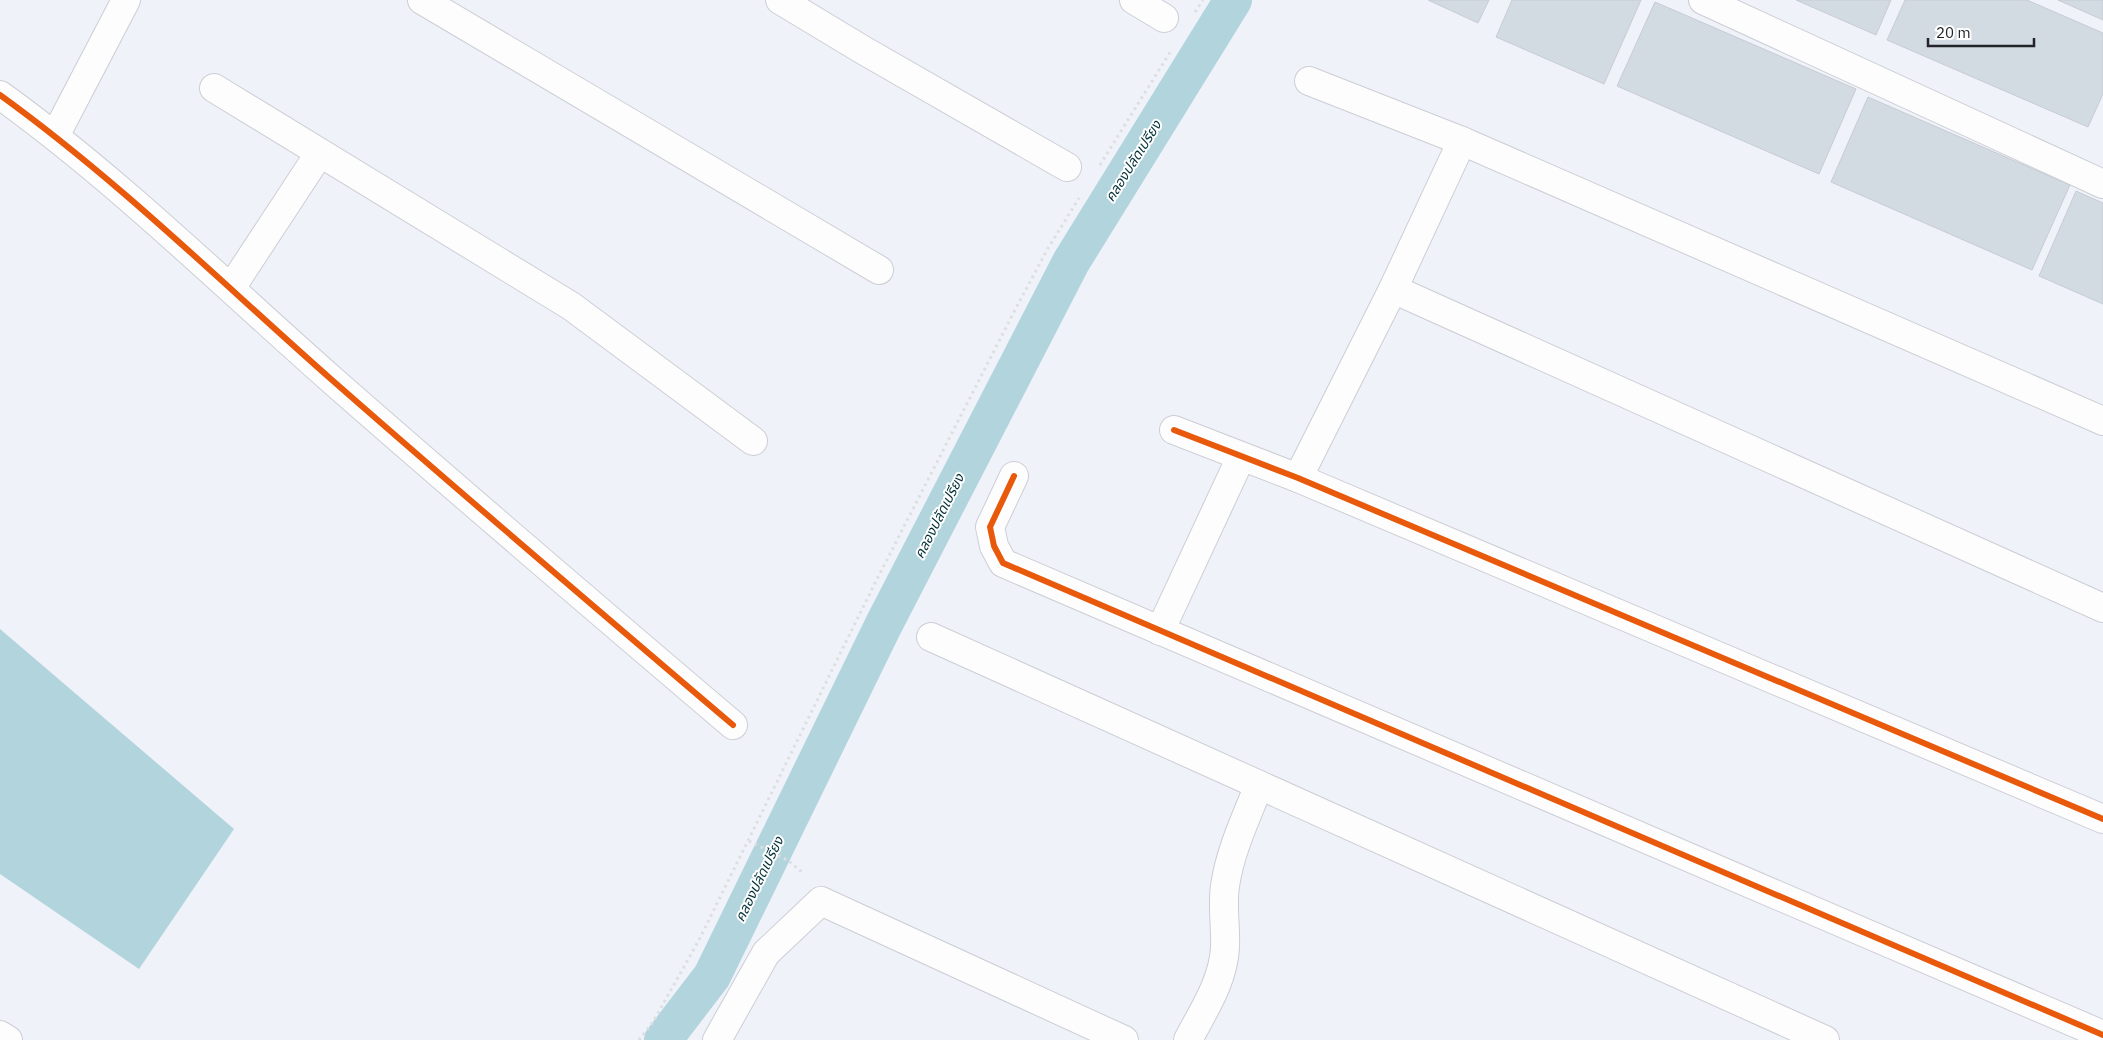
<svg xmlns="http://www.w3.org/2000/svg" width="2103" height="1040" font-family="'IBM Plex Sans','Noto Sans Thai',sans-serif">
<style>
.water{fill:#b2d4dc}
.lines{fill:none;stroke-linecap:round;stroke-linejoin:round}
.canal{stroke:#b2d4dc;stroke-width:38}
.building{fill:#d2dae2;stroke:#c8ccd1}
.minor-casing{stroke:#ccced5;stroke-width:30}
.path{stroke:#dddee0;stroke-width:3;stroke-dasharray:2.5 4;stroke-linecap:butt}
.minor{stroke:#fdfdfe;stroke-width:28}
.cycleway-casing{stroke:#fefefe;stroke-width:9}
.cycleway{stroke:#e8590c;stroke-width:6}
.labels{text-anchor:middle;stroke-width:4;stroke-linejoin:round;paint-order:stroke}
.water-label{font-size:14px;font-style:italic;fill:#013037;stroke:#fefefe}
</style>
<rect width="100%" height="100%" fill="#f0f2fa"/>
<!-- water -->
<polygon class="water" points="0,629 234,829 139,969 0,874"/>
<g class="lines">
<!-- canal -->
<polyline class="canal" points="663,1040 712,976 883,626 1071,262 1233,0"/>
</g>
<!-- building -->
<g class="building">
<polygon points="1428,0 1489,0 1478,23"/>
<polygon points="1512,0 1641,0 1604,84 1496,37"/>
<polygon points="1796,0 1891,0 1876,35"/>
<polygon points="1905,0 2027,0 2103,33 2103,94 2088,127 1887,40"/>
<polygon points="2058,0 2103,0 2103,20"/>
<polygon points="1655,2 1856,89 1819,174 1617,86"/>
<polygon points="1868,97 2070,185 2032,270 1831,182"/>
<polygon points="2076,191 2103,203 2103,304 2039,276"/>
</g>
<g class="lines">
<defs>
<g id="minor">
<polyline points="422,0 879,270"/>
<polyline points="780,0 863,50 1067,167"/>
<polyline points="1134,0 1164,18"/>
<polyline points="1703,0 2103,184"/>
<polyline points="1309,81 1462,141 2103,421"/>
<polyline points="214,88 571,306 753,441"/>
<path d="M0,95c119,86 222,188 332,285 132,116 267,231 401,345"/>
<polyline points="55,136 126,0"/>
<polyline points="231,288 319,154"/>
<polyline points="1393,289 2103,608"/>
<polyline points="1174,430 1298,478 2103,819"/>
<polyline points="1014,476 990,527 994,546 1003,563 2103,1035"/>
<polyline points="1298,478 1393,289 1462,141"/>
<polyline points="1160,631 1241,457"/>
<polyline points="931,637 1825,1040"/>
<polyline points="0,1035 8,1040"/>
<polyline points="717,1040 766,953 821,901 1124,1040"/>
<path d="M1188,1040c15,-29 35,-58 37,-92 1,-21 -3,-41 0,-62 5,-35 21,-68 34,-101"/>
</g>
</defs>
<!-- minor casing -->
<use href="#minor" class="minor-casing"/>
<!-- path -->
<g class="path">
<polyline points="1195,12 1203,0"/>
<polyline points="1100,165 1172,49"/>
<polyline points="749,841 789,861 804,874"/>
<polyline points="639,1040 653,1022 699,940 875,583 1016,308 1047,250 1079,198"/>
</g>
<!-- minor -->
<use href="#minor" class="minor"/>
<defs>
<g id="cycleway">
<path d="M0,95c119,86 222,188 332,285 132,116 267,231 401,345"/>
<polyline points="1174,430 1298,478 2103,819"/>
<polyline points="1014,476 990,527 994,546 1003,563 2103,1035"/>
</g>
</defs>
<!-- cycleway casing -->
<use href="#cycleway" class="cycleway-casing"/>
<!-- cycleway -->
<use href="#cycleway" class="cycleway"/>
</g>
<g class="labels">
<!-- water labels -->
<g class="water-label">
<text transform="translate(1133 161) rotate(-58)" y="5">คลองปลัดเปรียง</text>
<text transform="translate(939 516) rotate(-63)" y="5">คลองปลัดเปรียง</text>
<text transform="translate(759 879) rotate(-64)" y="5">คลองปลัดเปรียง</text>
</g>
</g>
<!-- scale -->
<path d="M1928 38v8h106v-8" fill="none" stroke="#22242a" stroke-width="2.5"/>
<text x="1936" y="38" font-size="15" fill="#22242a" stroke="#fefefe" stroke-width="4" paint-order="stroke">20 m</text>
</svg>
